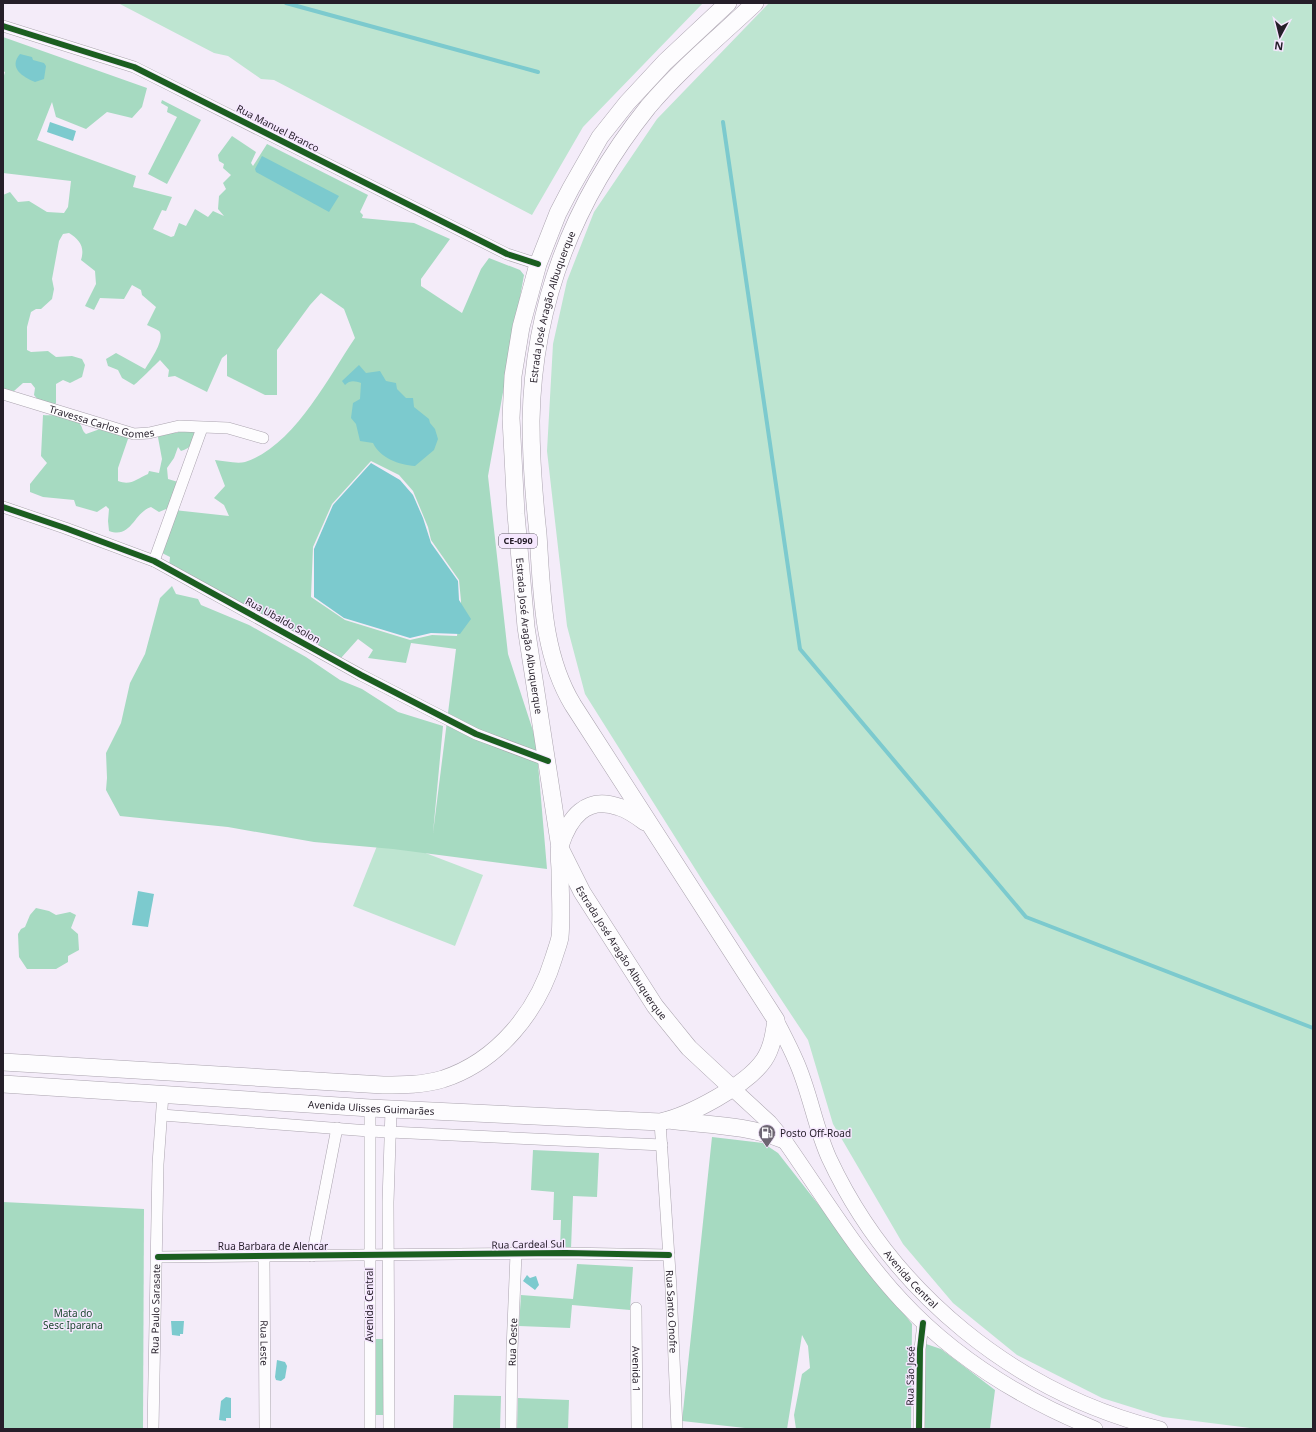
<svg xmlns="http://www.w3.org/2000/svg" width="1316" height="1432" font-family="'Noto Sans',sans-serif">
<style>
.green{fill:#bee5d1}
.forest{fill:#a6dac1;fill-rule:evenodd}
.water{fill:#7ccace}
.lines{fill:none;stroke-linecap:round;stroke-linejoin:round}
.stream{stroke:#7ccace;stroke-width:4}
.minor-casing{stroke:#aba4af;stroke-width:12}
.secondary-casing{stroke:#aba4af;stroke-width:16}
.primary-casing{stroke:#aba4af;stroke-width:18}
.minor{stroke:#fdfcfe;stroke-width:11}
.secondary{stroke:#fdfcfe;stroke-width:15}
.primary{stroke:#fdfcfe;stroke-width:17}
.cycleway-casing{stroke:#f5e7fe;stroke-width:8}
.cycleway{stroke:#1b5e20;stroke-width:6}
.labels{text-anchor:middle;stroke-width:3;stroke-linejoin:round;paint-order:stroke}
.shield{fill:#f5e7fe;stroke:#635a69;stroke-width:1}
.shield-label{font-size:9px;font-weight:bold;fill:#251e29}
.street-label{font-size:10px;fill:#251e29;stroke:#f5e7fe}
.poi-label{font-size:10px;fill:#251e29;stroke:#f5e7fe;text-anchor:start}
.park-label{font-size:10px;fill:#1d4730;stroke:#f5e7fe}
</style>
<rect width="100%" height="100%" fill="#f4ecf9"/>
<!-- green -->
<g class="green">
<polygon points="118,3 703,3 583,127 532,215 274,80 261,79 228,56 214,53"/>
<polygon points="769,3 1313,3 1313,1429 1258,1429 1163,1417 1102,1398 1017,1355 953,1303 903,1244 833,1124 808,1040 704,883 585,694 567,626 547,451 553,344 567,281 594,212 657,119"/>
<polygon points="381,836 483,875 455,946 353,906"/>
</g>
<!-- forest -->
<g class="forest">
<path d="M3,37l144,51 -5,19 -10,11 -25,-6 -21,17 -30,-12 -4,-15 -15,38 99,36 -3,11 39,10 -6,14 -4,-1 -9,19 18,8 3,-1 5,-13 7,3 9,-17 13,8 5,-6 11,5 -6,-7 1,-13 7,-7 -3,-6 8,-8 -8,-7 1,-4 -5,-3 -1,-6 14,-19 24,16 -5,11 2,3 14,-22 101,51 -8,17 3,3 -1,3 52,5 36,16 -29,40v7l41,27 19,-44 8,-11 31,12 4,5 -36,201 20,178 28,86 11,129 -154,-20 -79,-7 -86,-15 -108,-11 -14,-26 1,-12 -1,-25 15,-30 9,-40 15,-29 15,-56 12,-12 4,8 22,5 3,6 48,20 57,32 34,23 22,9 36,23 45,14 -10,107 23,-184 -45,-6 -5,20 -38,-5 5,-8 -15,-11 -17,19 -172,-91 1,-10 -8,-4 12,-43 55,6 -5,-11 -10,-7 11,-12 -10,-26c9,1 22,4 30,2 48,-15 83,-84 110,-124l-11,-29 -23,-16 -11,12 -33,45v45h-12l-38,-19v-22l-5,4 -15,34 -32,-16 -7,1 1,-7 -9,-10c-4,4 -24,24 -26,25l-12,-7 -4,-8 -10,-4 -2,-7 10,-6 29,16c4,-7 21,-30 14,-38 -3,-2 -8,-4 -12,-6l9,-18 -14,-12 -1,-5 -9,-5 -8,14 -24,-1 -6,12 -9,-4 11,-22 -1,-13 -14,-11c4,-13 -1,-20 -12,-27l-6,1 -4,7 -7,38 2,10 -2,10 -11,10h-5l-5,3 -4,15v23l4,2 17,-1 8,6 16,-1 10,3 3,6 -3,12 -12,6 -7,-3 -7,4v19l-2,3 -15,-5 -5,-6 1,-7 -4,-5h-8l-9,8 -11,-2v-194l7,-3 8,10 11,-1 18,11 17,1 4,-6 3,-26 -68,-8v-94l2,-7 -2,-1zM371,461l28,14 14,16 15,36 3,13 28,40 2,21 -4,35 -25,-1 -22,5 -65,-20 -34,-23 2,-50 19,-43z"/>
<polygon points="162,100 201,120 167,184 148,174 177,117 167,112 168,107 161,103"/>
<path d="M43,415c11,1 30,-2 37,9 3,4 2,7 6,10l14,-5 29,7 -11,32v13c13,5 18,-2 30,-7l1,-3 10,2 3,-14 -5,-27 12,-2 7,3 10,-4 11,3c-2,10 -6,16 -16,19l-3,-4 -4,11 -7,10 1,11 10,3 -7,25 -12,5 -8,-5c-18,6 -19,32 -42,24l-1,-10 1,-12 -3,-3 -9,6 -21,-6 -2,-6 -31,-3 -13,-5v-8l17,-21 -6,-7z"/>
<polygon points="36,908 49,911 56,915 70,912 76,915 71,928 78,934 79,950 68,956 68,962 56,969 27,969 19,957 18,934 21,929 25,927 30,915"/>
<polygon points="712,1137 763,1143 778,1153 912,1324 911,1429 796,1429 794,1415 802,1374 810,1368 808,1346 802,1335 787,1429 754,1429 682,1421"/>
<polygon points="533,1150 599,1153 597,1197 573,1196 571,1249 560,1249 561,1220 553,1220 554,1192 531,1190"/>
<polygon points="3,1202 144,1209 143,1429 3,1429"/>
<polygon points="577,1264 633,1267 630,1310 572,1305 570,1328 519,1326 521,1295 573,1299"/>
<polygon points="373,1339 387,1339 388,1415 373,1415"/>
<polygon points="926,1344 941,1349 995,1390 990,1429 923,1429"/>
<polygon points="454,1395 501,1396 500,1429 453,1429"/>
<polygon points="518,1398 569,1400 568,1429 517,1429"/>
</g>
<!-- water -->
<g class="water">
<path d="M20,54l12,3 1,3 11,3 2,3 -2,13 -9,3c-12,-5 -27,-14 -15,-28z"/>
<polygon points="50,122 76,131 73,141 47,132"/>
<polygon points="262,156 339,196 329,212 256,172 255,169"/>
<path d="M359,365l7,8 14,-2 6,10 10,2 1,6 9,9h7l1,9 15,12 1,4 5,6 3,10 -4,11 -19,16c-16,-1 -35,-8 -42,-23l-13,-2 -4,-17 -5,-6 2,-15 7,-4 1,-16c-6,-2 -11,-3 -16,2l-3,-4z"/>
<polygon points="371,463 400,480 413,495 423,518 431,543 458,581 459,600 471,619 460,634 431,633 410,638 344,618 314,597 314,549 333,505"/>
<polygon points="138,891 154,894 148,927 132,925"/>
<polygon points="527,1275 530,1278 536,1276 539,1285 535,1290 523,1281"/>
<polygon points="171,1321 184,1321 183,1334 180,1334 180,1336 172,1335"/>
<polygon points="277,1360 285,1362 287,1366 285,1378 281,1381 276,1380 275,1377"/>
<polygon points="226,1397 231,1398 231,1418 226,1418 226,1421 219,1420 221,1401"/>
</g>
<g class="lines">
<!-- stream -->
<g class="stream">
<polyline points="286,3 538,72"/>
<polyline points="723,122 800,649 1026,917 1313,1028"/>
</g>
<defs>
<g id="minor">
<polyline points="3,26 134,67 507,254 538,264"/>
<path id="s1" d="M3,394l131,40 15,-1 30,-7 49,2 35,10"/>
<polyline points="3,507 65,528 154,561 361,675 476,734 548,761"/>
<polyline points="154,561 202,428"/>
<polyline points="162,1115 369,1131 662,1145"/>
<path id="s2" d="M660,1122l11,166 6,141"/>
<polyline points="312,1256 337,1128"/>
<polyline points="158,1257 566,1253 669,1255"/>
<path id="s3" d="M264,1257l1,172"/>
<path id="s4" d="M636,1308l1,121"/>
<path id="s5" d="M153,1429l5,-265 5,-70"/>
<polyline points="370,1429 370,1108"/>
<polyline points="389,1429 388,1202 391,1110"/>
<path id="s6" d="M511,1429l1,-79 4,-96"/>
<polyline points="919,1429 920,1349 923,1323"/>
</g>
<g id="secondary">
<path id="s7" d="M776,1020c7,14 14,27 20,41 14,31 19,66 33,97 63,135 187,235 331,271"/>
<path d="M732,1088l38,35 14,17c38,54 73,113 118,161 53,57 122,99 193,128"/>
</g>
<g id="primary">
<path id="s8" d="M728,3l-63,59 -38,41 -27,34 -29,51 -13,25 -20,51 -17,63 -8,49 -2,42 5,96 10,113 34,221 22,44 73,114 34,42 43,40"/>
<path d="M3,1062l380,23c20,0 40,0 60,-6 55,-18 95,-68 111,-122 2,-7 5,-14 6,-20 2,-22 0,-45 0,-67 0,-7 -2,-17 0,-24 9,-28 26,-51 59,-39 10,3 18,9 26,15"/>
<path id="s9" d="M3,1084l367,24 290,14c29,-6 87,-37 104,-62 8,-12 10,-26 12,-40l-203,-315c-31,-51 -31,-113 -35,-171 -4,-37 -7,-75 -7,-113 2,-118 44,-223 117,-314 32,-38 71,-70 107,-104"/>
<path d="M669,1120c38,5 79,5 115,20"/>
</g>
</defs>
<!-- minor casing -->
<use href="#minor" class="minor-casing"/>
<!-- secondary casing -->
<use href="#secondary" class="secondary-casing"/>
<!-- primary casing -->
<use href="#primary" class="primary-casing"/>
<!-- minor -->
<use href="#minor" class="minor"/>
<!-- secondary -->
<use href="#secondary" class="secondary"/>
<!-- primary -->
<use href="#primary" class="primary"/>
<defs>
<g id="cycleway">
<polyline points="3,26 134,67 507,254 538,264"/>
<polyline points="3,507 65,528 154,561 361,675 476,734 548,761"/>
<polyline points="158,1257 566,1253 669,1255"/>
<polyline points="919,1429 920,1349 923,1323"/>
</g>
</defs>
<!-- cycleway casing -->
<use href="#cycleway" class="cycleway-casing"/>
<!-- cycleway -->
<use href="#cycleway" class="cycleway"/>
</g>
<!-- icons -->
<defs>
<symbol id="fuel-pin" viewBox="-11 -11 22 30"><path d="M0 17L-7.5 6A9.5 9.5 0 1 1 7.5 6Z" fill="#6d6672" stroke="#f5e7fe"/><path d="M-5.5-6h7V0h2V4h1.3V-2.5L3-4.5l.8-.8L6-3V5H2.5V1h-1V6h-7ZM-4.2-4.7v3.2H.2V-4.7Z" fill="#fff"/></symbol>
</defs>
<g fill-rule="evenodd">
<use href="#fuel-pin" x="757" y="1123" width="20" height="27"/>
</g>
<g class="labels">
<!-- shield labels -->
<rect class="shield" x="499" y="534" width="38" height="14" rx="3"/>
<g class="shield-label">
<text x="518" y="544">CE-090</text>
</g>
<!-- street labels -->
<g class="street-label">
<text transform="translate(278 128) rotate(27)" y="4">Rua Manuel Branco</text>
<text dy="4" stroke="none"><textPath href="#s9" startOffset="1604">Estrada José Aragão Albuquerque</textPath></text>
<text dy="4" stroke="none"><textPath href="#s1" startOffset="103">Travessa Carlos Gomes</textPath></text>
<text transform="translate(283 620) rotate(29)" y="4">Rua Ubaldo Solon</text>
<text dy="4" stroke="none"><textPath href="#s8" startOffset="703">Estrada José Aragão Albuquerque</textPath></text>
<text dy="4" stroke="none"><textPath href="#s8" startOffset="1039">Estrada José Aragão Albuquerque</textPath></text>
<text dy="4" stroke="none"><textPath href="#s9" startOffset="369">Avenida Ulisses Guimarães</textPath></text>
<text transform="translate(528 1244) rotate(-1)" y="4">Rua Cardeal Sul</text>
<text x="273" y="1250">Rua Barbara de Alencar</text>
<text dy="4" stroke="none"><textPath href="#s7" startOffset="295">Avenida Central</textPath></text>
<text transform="translate(369 1305) rotate(-90)" y="4">Avenida Central</text>
<text dy="4" stroke="none"><textPath href="#s5" startOffset="120">Rua Paulo Sarasate</textPath></text>
<text dy="4" stroke="none"><textPath href="#s2" startOffset="190">Rua Santo Onofre</textPath></text>
<text dy="4" stroke="none"><textPath href="#s6" startOffset="87">Rua Oeste</textPath></text>
<text dy="4" stroke="none"><textPath href="#s3" startOffset="86">Rua Leste</textPath></text>
<text dy="4" stroke="none"><textPath href="#s4" startOffset="61">Avenida 1</textPath></text>
<text transform="translate(910 1376) rotate(-89)" y="4">Rua São José</text>
</g>
<!-- poi labels -->
<g class="poi-label">
<text x="780" y="1137">Posto Off-Road</text>
</g>
<!-- park labels -->
<g class="park-label">
<text x="73" y="1317">Mata do<tspan x="73" dy="12">Sesc Iparana</tspan></text>
</g>
</g>
<!-- border -->
<rect width="1316" height="1432" fill="none" stroke="#251e29" stroke-width="8"/>
<!-- north arrow -->
<g transform="translate(1280 36) rotate(187)" stroke="#f5e7fe" stroke-width="3" paint-order="stroke">
<path d="M0-3L7 15L0 10L-7 15Z" fill="#251e29"/>
<text y="-6" font-size="11" font-weight="bold" text-anchor="middle" fill="#251e29">N</text>
</g>
</svg>
